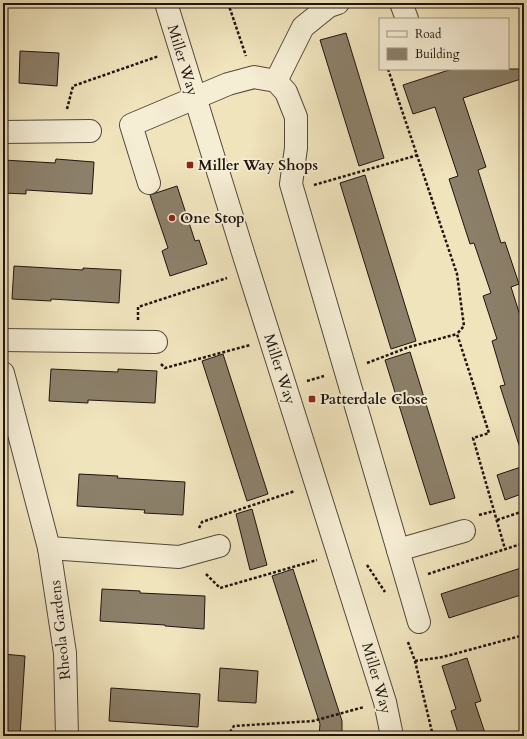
<svg xmlns="http://www.w3.org/2000/svg" width="527" height="739" font-family="Cardo,serif">
<style>
.building{fill:#8c806a;stroke:#201410}
.lines{fill:none;stroke-linecap:round;stroke-linejoin:round}
.minor-casing{stroke:#54483b;stroke-width:24}
.path{stroke:#201410;stroke-width:2.5;stroke-dasharray:3 2;stroke-linecap:butt}
.minor{stroke:#f5edd4;stroke-width:22}
.poi-dot{fill:#8f2418;stroke:#f5edd4;stroke-width:1.5}
.labels{text-anchor:middle;stroke-width:4;stroke-linejoin:round;paint-order:stroke}
.street-label{font-size:15px;fill:#201410;stroke:#f5edd4}
.poi-label{font-size:15px;font-weight:bold;fill:#201410;stroke:#f5edd4;text-anchor:start}
</style>
<rect width="100%" height="100%" fill="#f0e4bd"/>
<filter id="stains"><feTurbulence type="fractalNoise" baseFrequency=".005" numOctaves="4"/><feColorMatrix values="0 0 0 0 .2 0 0 0 0 .09 0 0 0 0 .02 0 0 0 .5 -.17"/></filter>
<radialGradient id="worn" r=".72"><stop offset=".6" stop-color="#630" stop-opacity="0"/><stop offset="1" stop-color="#630" stop-opacity=".3"/></radialGradient>
<!-- building -->
<g class="building">
<polygon points="346,33 384,158 359,166 320,40"/>
<polygon points="20,51 59,53 57,86 19,83"/>
<polygon points="452,69 524,69 524,78 463,98 486,167 478,170 501,243 505,242 519,284 511,287 524,328 524,447 520,448 500,386 505,385 492,341 497,339 483,296 491,293 474,243 470,244 449,179 458,176 435,107 413,114 403,85"/>
<polygon points="56,159 94,162 92,194 26,190 26,194 3,193 3,160 55,163"/>
<polygon points="365,175 416,341 391,349 340,183"/>
<polygon points="177,186 195,241 199,240 207,264 170,276 162,251 168,248 150,195"/>
<polygon points="14,266 83,270 83,268 121,270 119,303 51,299 51,301 12,299"/>
<polygon points="410,352 455,498 430,505 385,360"/>
<polygon points="223,354 268,494 247,501 202,361"/>
<polygon points="51,369 118,372 118,369 157,371 155,403 88,400 88,403 49,401"/>
<polygon points="524,466 524,493 505,500 497,475"/>
<polygon points="79,474 118,476 117,478 185,482 183,515 144,513 145,510 77,506"/>
<polygon points="252,509 267,565 250,570 236,514"/>
<polygon points="524,567 524,594 449,618 441,594"/>
<polygon points="293,569 342,721 342,736 319,736 320,724 272,576"/>
<polygon points="102,589 140,591 140,593 205,596 204,629 165,626 165,625 100,621"/>
<polygon points="3,654 25,656 20,736 3,736"/>
<polygon points="467,658 481,701 475,703 486,736 459,736 451,711 456,709 442,666"/>
<polygon points="220,668 258,671 256,703 218,701"/>
<polygon points="111,688 200,694 198,727 109,721"/>
</g>
<g class="lines">
<defs>
<g id="minor">
<polyline points="166,3 245,259 385,702 392,736"/>
<polyline points="401,3 407,19"/>
<polyline points="276,81 303,27 329,6 338,3"/>
<polyline points="3,132 90,131"/>
<polyline points="149,183 131,125 228,84 254,77 276,81 286,92 296,117 296,148 291,184 419,622"/>
<polyline points="3,340 156,342"/>
<polyline points="3,373 49,548 65,653 67,736"/>
<polyline points="49,548 179,557 219,546"/>
<polyline points="398,550 464,531"/>
</g>
</defs>
<!-- minor casing -->
<use href="#minor" class="minor-casing"/>
<!-- path -->
<g class="path">
<polyline points="228,3 246,56"/>
<polyline points="388,69 457,274 464,326 457,334 489,433 473,438 505,549"/>
<polyline points="67,109 73,86 159,56"/>
<polyline points="314,185 418,155"/>
<polyline points="138,320 138,307 227,278"/>
<polyline points="367,363 409,347 457,334"/>
<polyline points="161,364 165,368 250,345"/>
<polyline points="307,381 324,376"/>
<polyline points="479,515 494,511"/>
<polyline points="497,520 524,511"/>
<polyline points="199,528 202,522 295,491"/>
<polyline points="367,565 385,592"/>
<polyline points="206,574 220,588 317,560"/>
<polyline points="428,574 521,544 524,552"/>
<polyline points="408,642 415,661 433,736"/>
<polyline points="415,661 443,657 524,635"/>
<polyline points="227,736 234,726 313,721 364,707"/>
</g>
<!-- minor -->
<use href="#minor" class="minor"/>
</g>
<!-- markers -->
<g class="poi-dot">
<rect x="186" y="161" width="8" height="8" rx="2"/>
<circle cx="172" cy="218" r="4"/>
<rect x="308" y="395" width="8" height="8" rx="2"/>
</g>
<g class="labels">
<!-- street labels -->
<g class="street-label">
<text transform="translate(183 60) rotate(73)" y="5">Miller Way</text>
<text transform="translate(280 369) rotate(72)" y="5">Miller Way</text>
<text transform="translate(60 630) rotate(-96)" y="5">Rheola Gardens</text>
<text transform="translate(377 678) rotate(74)" y="5">Miller Way</text>
</g>
<!-- poi labels -->
<g class="poi-label">
<text x="198" y="170">Miller Way Shops</text>
<text x="180" y="223">One Stop</text>
<text x="320" y="404">Patterdale Close</text>
</g>
</g>
<!-- margin -->
<rect width="527" height="739" fill="none" stroke="#f0e4bd" stroke-width="16"/>
<rect x="4" y="4" width="519" height="731" fill="none" stroke="#201410" stroke-width="2"/>
<rect x="8" y="8" width="511" height="723" fill="none" stroke="#201410"/>
<!-- legend -->
<rect x="379" y="18" width="130" height="52" fill="#f5edd4" stroke="#a09686"/>
<rect x="387" y="31" width="20" height="6" fill="#f5edd4" stroke="#a09686"/>
<text x="415" y="38" font-size="12" fill="#201410">Road</text>
<rect x="387" y="48" width="20" height="12" fill="#8c806a" stroke="#a09686"/>
<text x="415" y="58" font-size="12" fill="#201410">Building</text>
<rect width="100%" height="100%" filter="url(#stains)"/>
<rect width="100%" height="100%" fill="url(#worn)"/>
</svg>
